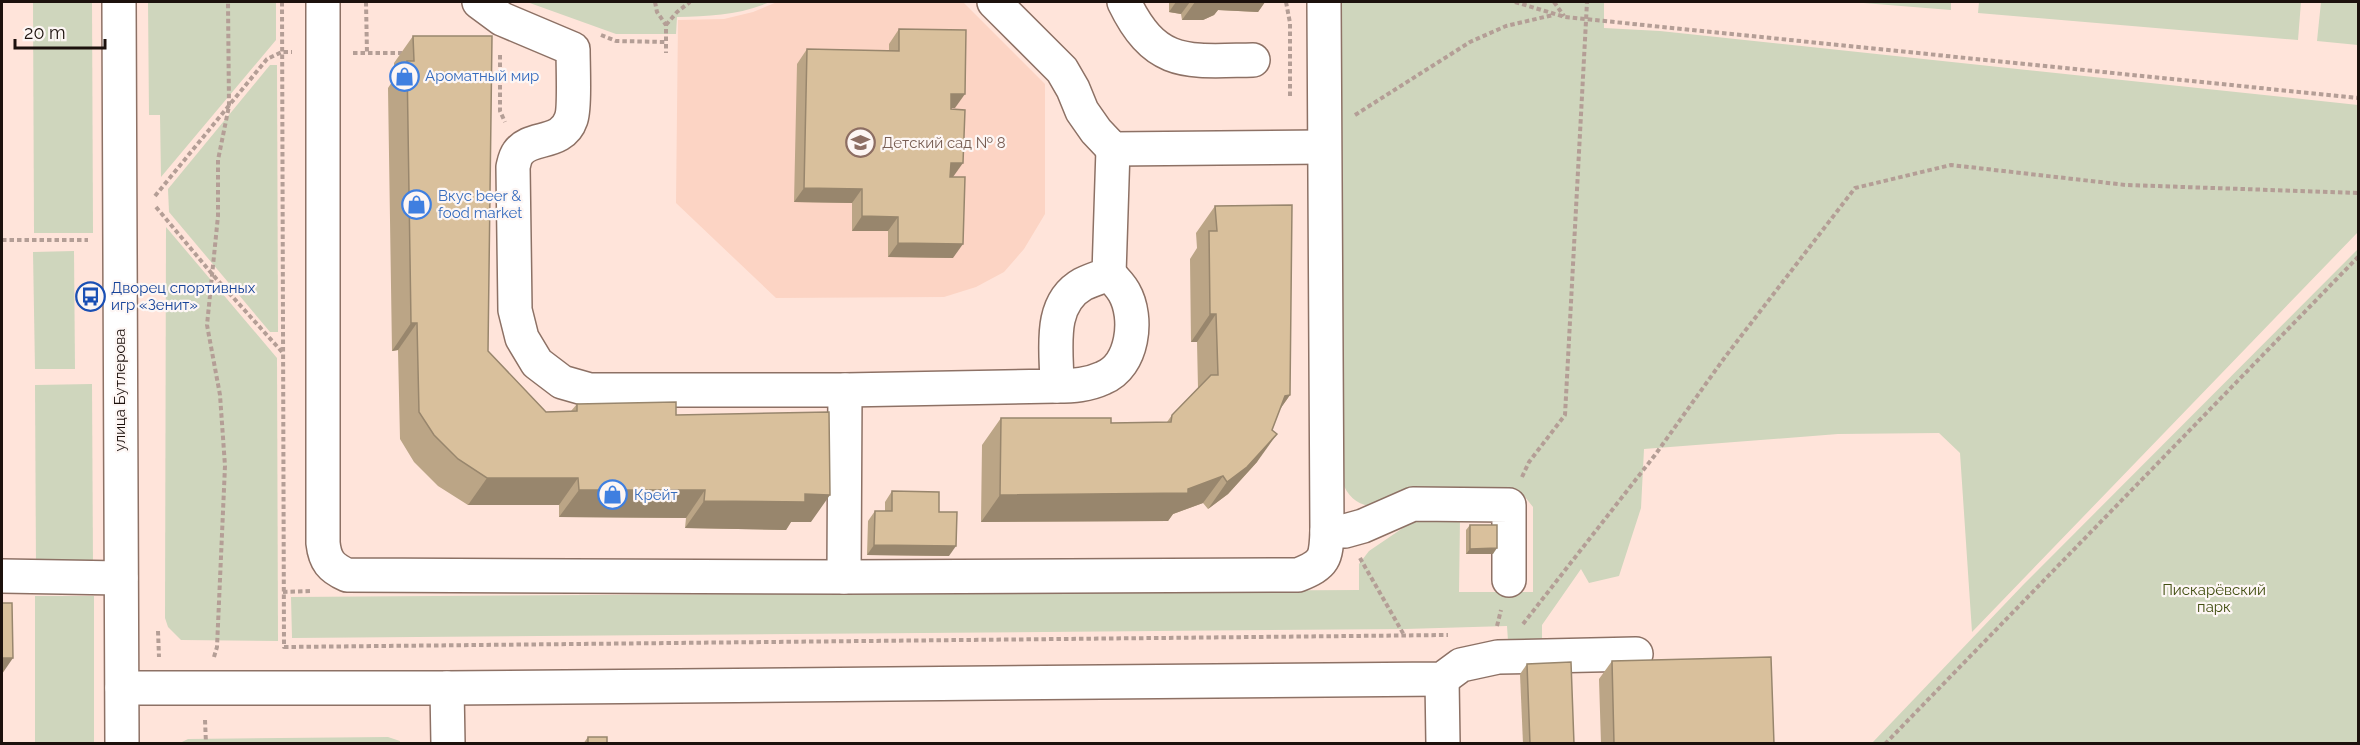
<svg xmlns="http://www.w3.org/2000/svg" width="2360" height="745" font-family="Raleway,sans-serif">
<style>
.built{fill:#fcd4c4}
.green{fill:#cfd6bd}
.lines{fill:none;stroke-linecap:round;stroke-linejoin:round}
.minor-casing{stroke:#8d7165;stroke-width:36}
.path{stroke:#b49e96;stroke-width:4;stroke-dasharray:4.5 3;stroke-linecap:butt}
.minor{stroke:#fff;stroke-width:33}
.wall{fill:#bba586}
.shaded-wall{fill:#98866d}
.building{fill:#d9c09c;stroke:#98866d;stroke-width:1.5}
.labels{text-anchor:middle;stroke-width:4.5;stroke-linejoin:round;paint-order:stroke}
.shop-label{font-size:15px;fill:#366cbe;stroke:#fdf6f4;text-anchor:start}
.education-label{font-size:15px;fill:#785e54;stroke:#fdf6f4;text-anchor:start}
.transit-label{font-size:15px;fill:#164399;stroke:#fdf6f4;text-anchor:start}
.street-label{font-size:15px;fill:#1c110d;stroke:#fdf6f4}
.park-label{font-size:15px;fill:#424f11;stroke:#fdf6f4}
</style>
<rect width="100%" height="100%" fill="#ffe4da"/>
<!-- built -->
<polygon class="built" points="777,2 963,2 1045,84 1045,214 1024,249 1004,272 976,287 944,297 776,298 676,203 678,20 724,19 753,12"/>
<!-- green -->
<g class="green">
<polygon points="33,2 92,2 93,233 34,233"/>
<polygon points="148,2 276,2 276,40 161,177 160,115 149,115"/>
<path d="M527,2h243c-31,13 -60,14 -93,15l-1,17h-60z"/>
<path d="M1341,2h263v26l56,3 698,74v127l-386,400 -12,-179 -21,-20 -101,1 -194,15 -3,59 -22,68 -30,7 -8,-14 -39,56v18l-34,-2 -1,-15 -102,3 -1113,9 -1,-41 1068,-7v-26l10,-13 50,-34 41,1 -1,74h74v-85l-8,-10 -13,-7 -108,-1c-16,22 -48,24 -60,-3z"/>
<polygon points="1851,2 1951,2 1951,10"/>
<polygon points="1979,2 2301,2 2298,40 1978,13"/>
<polygon points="2321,2 2358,2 2358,45 2317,41"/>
<polygon points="270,65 277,65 278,332 270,332 169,212 168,189"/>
<polygon points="166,227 277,358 278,641 181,640 168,627 165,618"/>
<polygon points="2358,249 2358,743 1872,743 2024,584"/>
<polygon points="74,251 75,369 35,369 33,252"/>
<polygon points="92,384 93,567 36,567 35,385"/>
<rect x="35" y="596" width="59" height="147"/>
<polygon points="388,737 400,741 400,743 180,743 188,739"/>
</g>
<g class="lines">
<defs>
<g id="minor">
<polyline points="119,2 122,744"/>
<path d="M323,2v541c2,18 8,25 24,32l497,2 454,-2c27,-11 28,-16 29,-44l-3,-529"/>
<path d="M479,2l23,17 71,30c0,14 2,60 -2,70 -9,27 -41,16 -53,34 -3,4 -4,10 -5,14l2,143 7,28 15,25 25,19 28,8h255l212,-4c0,-35 -10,-82 26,-102 8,-4 18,-7 26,-10l4,-125"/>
<polyline points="994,2 1062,70 1073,89 1082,111 1096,131 1113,149 1324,147"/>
<path d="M1124,2c32,66 63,59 129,58"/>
<path d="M1057,386c16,0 31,-1 46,-8 30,-12 36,-60 21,-86 -4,-7 -10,-13 -15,-18"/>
<polyline points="1327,531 1345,531 1363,526 1413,504 1509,505 1509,580"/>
<polyline points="2,576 121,578"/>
<polyline points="844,577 845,390"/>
<polyline points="1442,679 1443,744"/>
<polyline points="122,688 447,688 1442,679 1461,665 1498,657 1636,654"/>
<polyline points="447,688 448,744"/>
</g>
</defs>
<!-- minor casing -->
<use href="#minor" class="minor-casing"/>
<!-- path -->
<g class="path">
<polyline points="282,2 284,647 1448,635"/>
<polyline points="366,2 367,53"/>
<polyline points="655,2 657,12 666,25 666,53"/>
<polyline points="1286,2 1290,23 1290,97"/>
<polyline points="1515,2 1565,17 2358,98"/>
<polyline points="1554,2 1564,16"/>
<polyline points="666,25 677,12 690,2"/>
<polyline points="601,35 616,41 666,42"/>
<polyline points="353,53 406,53"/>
<polyline points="500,55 500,111 505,122"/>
<polyline points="1355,115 1470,42 1506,26 1553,15"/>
<polyline points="155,196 267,59 282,52 292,52"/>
<polyline points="156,207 213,275 283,353"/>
<polyline points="2,240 88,240"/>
<polyline points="1522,477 1529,462 1565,415 1587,2"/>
<polyline points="1360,558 1404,635"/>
<polyline points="283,592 312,591"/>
<polyline points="1523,624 1655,455 1725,357 1855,188 1951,165 2126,185 2358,193"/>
<polyline points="1497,626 1501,610"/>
<polyline points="158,631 159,657"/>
<polyline points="214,657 217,647 225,466 220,395 207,325 218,216 218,160 229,106 228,2"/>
<polyline points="205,720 206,744"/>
<polyline points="1885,744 2358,257"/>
</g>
<!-- minor -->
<use href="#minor" class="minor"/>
</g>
<!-- wall -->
<g class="wall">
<polygon points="1169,2 1265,2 1258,12 1218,10 1214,15 1203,20 1182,20 1181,14 1169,12"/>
<polygon points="899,29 955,108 951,108 953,177 953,258 888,257 888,231 852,231 852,203 794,202 797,64 807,49 889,51 889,44"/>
<polygon points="413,36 488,351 546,412 571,411 577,404 676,415 811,522 791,522 786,530 685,528 686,518 559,517 559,505 468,505 438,486 414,462 400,439 398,350 392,351 388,88 394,79 394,63"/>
<polygon points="1215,206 1290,395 1280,409 1257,462 1228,494 1208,509 1203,503 1173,514 1168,521 981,522 982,445 1001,418 1111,423 1167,422 1172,415 1198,388 1197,342 1191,342 1190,259 1197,248 1196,233"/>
<polygon points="892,491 939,512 949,556 867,555 868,521 875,511 885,511 885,502"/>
<polygon points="1470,525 1493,554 1466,554 1466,530"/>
<polygon points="1612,661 1774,744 1601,744 1599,679"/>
<polygon points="1527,664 1574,744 1523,744 1520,674"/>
<polygon points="588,737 607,744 583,744"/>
</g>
<!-- shaded-wall -->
<g class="shaded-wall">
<polygon points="1176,2 1190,2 1181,14 1169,12"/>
<polygon points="1195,2 1265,2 1258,12 1218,10 1214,15 1203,20 1182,20"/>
<polygon points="951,94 965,94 955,108 941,108"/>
<polygon points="951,163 963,163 953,177 941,177"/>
<polygon points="804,188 862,189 852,203 794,202"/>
<polygon points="862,216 898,217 888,231 852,231"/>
<polygon points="898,243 963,244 953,258 888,257"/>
<polygon points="1210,314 1216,314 1197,342 1191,342"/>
<polygon points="411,323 417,323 398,350 392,351"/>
<polygon points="1290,395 1271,422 1285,396"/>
<polygon points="1277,434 1257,462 1228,494 1208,509 1227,482"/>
<polygon points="1223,476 1203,503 1173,514 1168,521 981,522 1000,495 1188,489"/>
<polygon points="487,478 578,478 559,505 468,505"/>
<polygon points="579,490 705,490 686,518 559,517"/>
<polygon points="805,494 830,495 811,522 791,522 786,530 685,528 704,501"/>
<polygon points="874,545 956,546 949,556 867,555"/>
<polygon points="1497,548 1493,554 1466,554 1470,549"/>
<polygon points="2,658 13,658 2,674"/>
</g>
<!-- building -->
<g class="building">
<polygon points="899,29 966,30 965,94 951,94 951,109 965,110 963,163 951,163 950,177 965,177 963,244 898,243 898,217 862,216 862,189 804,188 807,49 899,51"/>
<polygon points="413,36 492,36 488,351 546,412 577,411 577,404 676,402 676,415 829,412 830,495 805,494 805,502 704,501 705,490 579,490 578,478 487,478 458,459 434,435 419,412 417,323 411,323 407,61 414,61"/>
<polygon points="1292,205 1290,395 1285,396 1272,430 1277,434 1247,467 1227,482 1223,476 1188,489 1188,493 1000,495 1001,418 1111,418 1111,423 1171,422 1172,415 1211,375 1218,375 1216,314 1210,314 1209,231 1217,231 1215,206"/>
<polygon points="892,491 939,492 939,512 957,512 956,546 874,545 875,511 892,511"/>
<polygon points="1470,525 1497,525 1497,548 1470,549"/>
<polygon points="2,603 12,603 13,658 2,658"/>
<polygon points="1771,657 1774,744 1614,744 1612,661"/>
<polygon points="1571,662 1574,744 1530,744 1527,664"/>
<rect x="588" y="737" width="19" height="7"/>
</g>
<!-- icons -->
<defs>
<symbol id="shop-ring" viewBox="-11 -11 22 22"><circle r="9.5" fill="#fdf6f4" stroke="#3f7fe0" stroke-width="1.5"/><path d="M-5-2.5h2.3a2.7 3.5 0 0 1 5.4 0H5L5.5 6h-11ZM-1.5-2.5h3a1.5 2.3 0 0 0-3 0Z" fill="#3f7fe0"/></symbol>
<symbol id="school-ring" viewBox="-11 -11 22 22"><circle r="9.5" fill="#fdf6f4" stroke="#8d6e63" stroke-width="1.5"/><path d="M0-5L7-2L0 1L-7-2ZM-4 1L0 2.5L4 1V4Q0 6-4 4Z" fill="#8d6e63"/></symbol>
<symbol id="bus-ring" viewBox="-11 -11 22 22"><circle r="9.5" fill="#fdf6f4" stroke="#1a4fb4" stroke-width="1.5"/><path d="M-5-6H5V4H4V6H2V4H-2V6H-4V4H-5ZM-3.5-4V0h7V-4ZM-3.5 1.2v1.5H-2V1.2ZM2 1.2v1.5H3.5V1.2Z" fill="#1a4fb4"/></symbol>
</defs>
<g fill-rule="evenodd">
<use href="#shop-ring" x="388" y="60" width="33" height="33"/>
<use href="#school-ring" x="844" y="126" width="33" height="33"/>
<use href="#shop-ring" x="400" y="188" width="33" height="33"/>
<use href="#bus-ring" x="74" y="280" width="33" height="33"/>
<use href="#shop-ring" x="596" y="478" width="33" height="33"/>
</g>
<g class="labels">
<!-- shop labels -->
<g class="shop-label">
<text x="425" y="81">Ароматный мир</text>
<text x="438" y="201">Вкус beer &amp;<tspan x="438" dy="17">food market</tspan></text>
<text x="634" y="500">Крейт</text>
</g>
<!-- education labels -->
<g class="education-label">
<text x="882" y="148">Детский сад № 8</text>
</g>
<!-- transit labels -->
<g class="transit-label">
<text x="111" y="293">Дворец спортивных<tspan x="111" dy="17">игр «Зенит»</tspan></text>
</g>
<!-- street labels -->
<g class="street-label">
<text transform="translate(120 390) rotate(-90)" y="5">улица Бутлерова</text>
</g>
<!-- park labels -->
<g class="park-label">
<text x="2214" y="595">Пискарёвский<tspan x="2214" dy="17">парк</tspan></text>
</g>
</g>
<!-- border -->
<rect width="2360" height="745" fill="none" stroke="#1c110d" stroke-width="6"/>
<!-- scale -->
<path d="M15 39v9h90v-9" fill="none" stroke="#1c110d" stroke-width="3"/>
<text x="24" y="39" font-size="18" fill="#1c110d" stroke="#fdf6f4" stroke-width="4.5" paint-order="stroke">20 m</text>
</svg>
